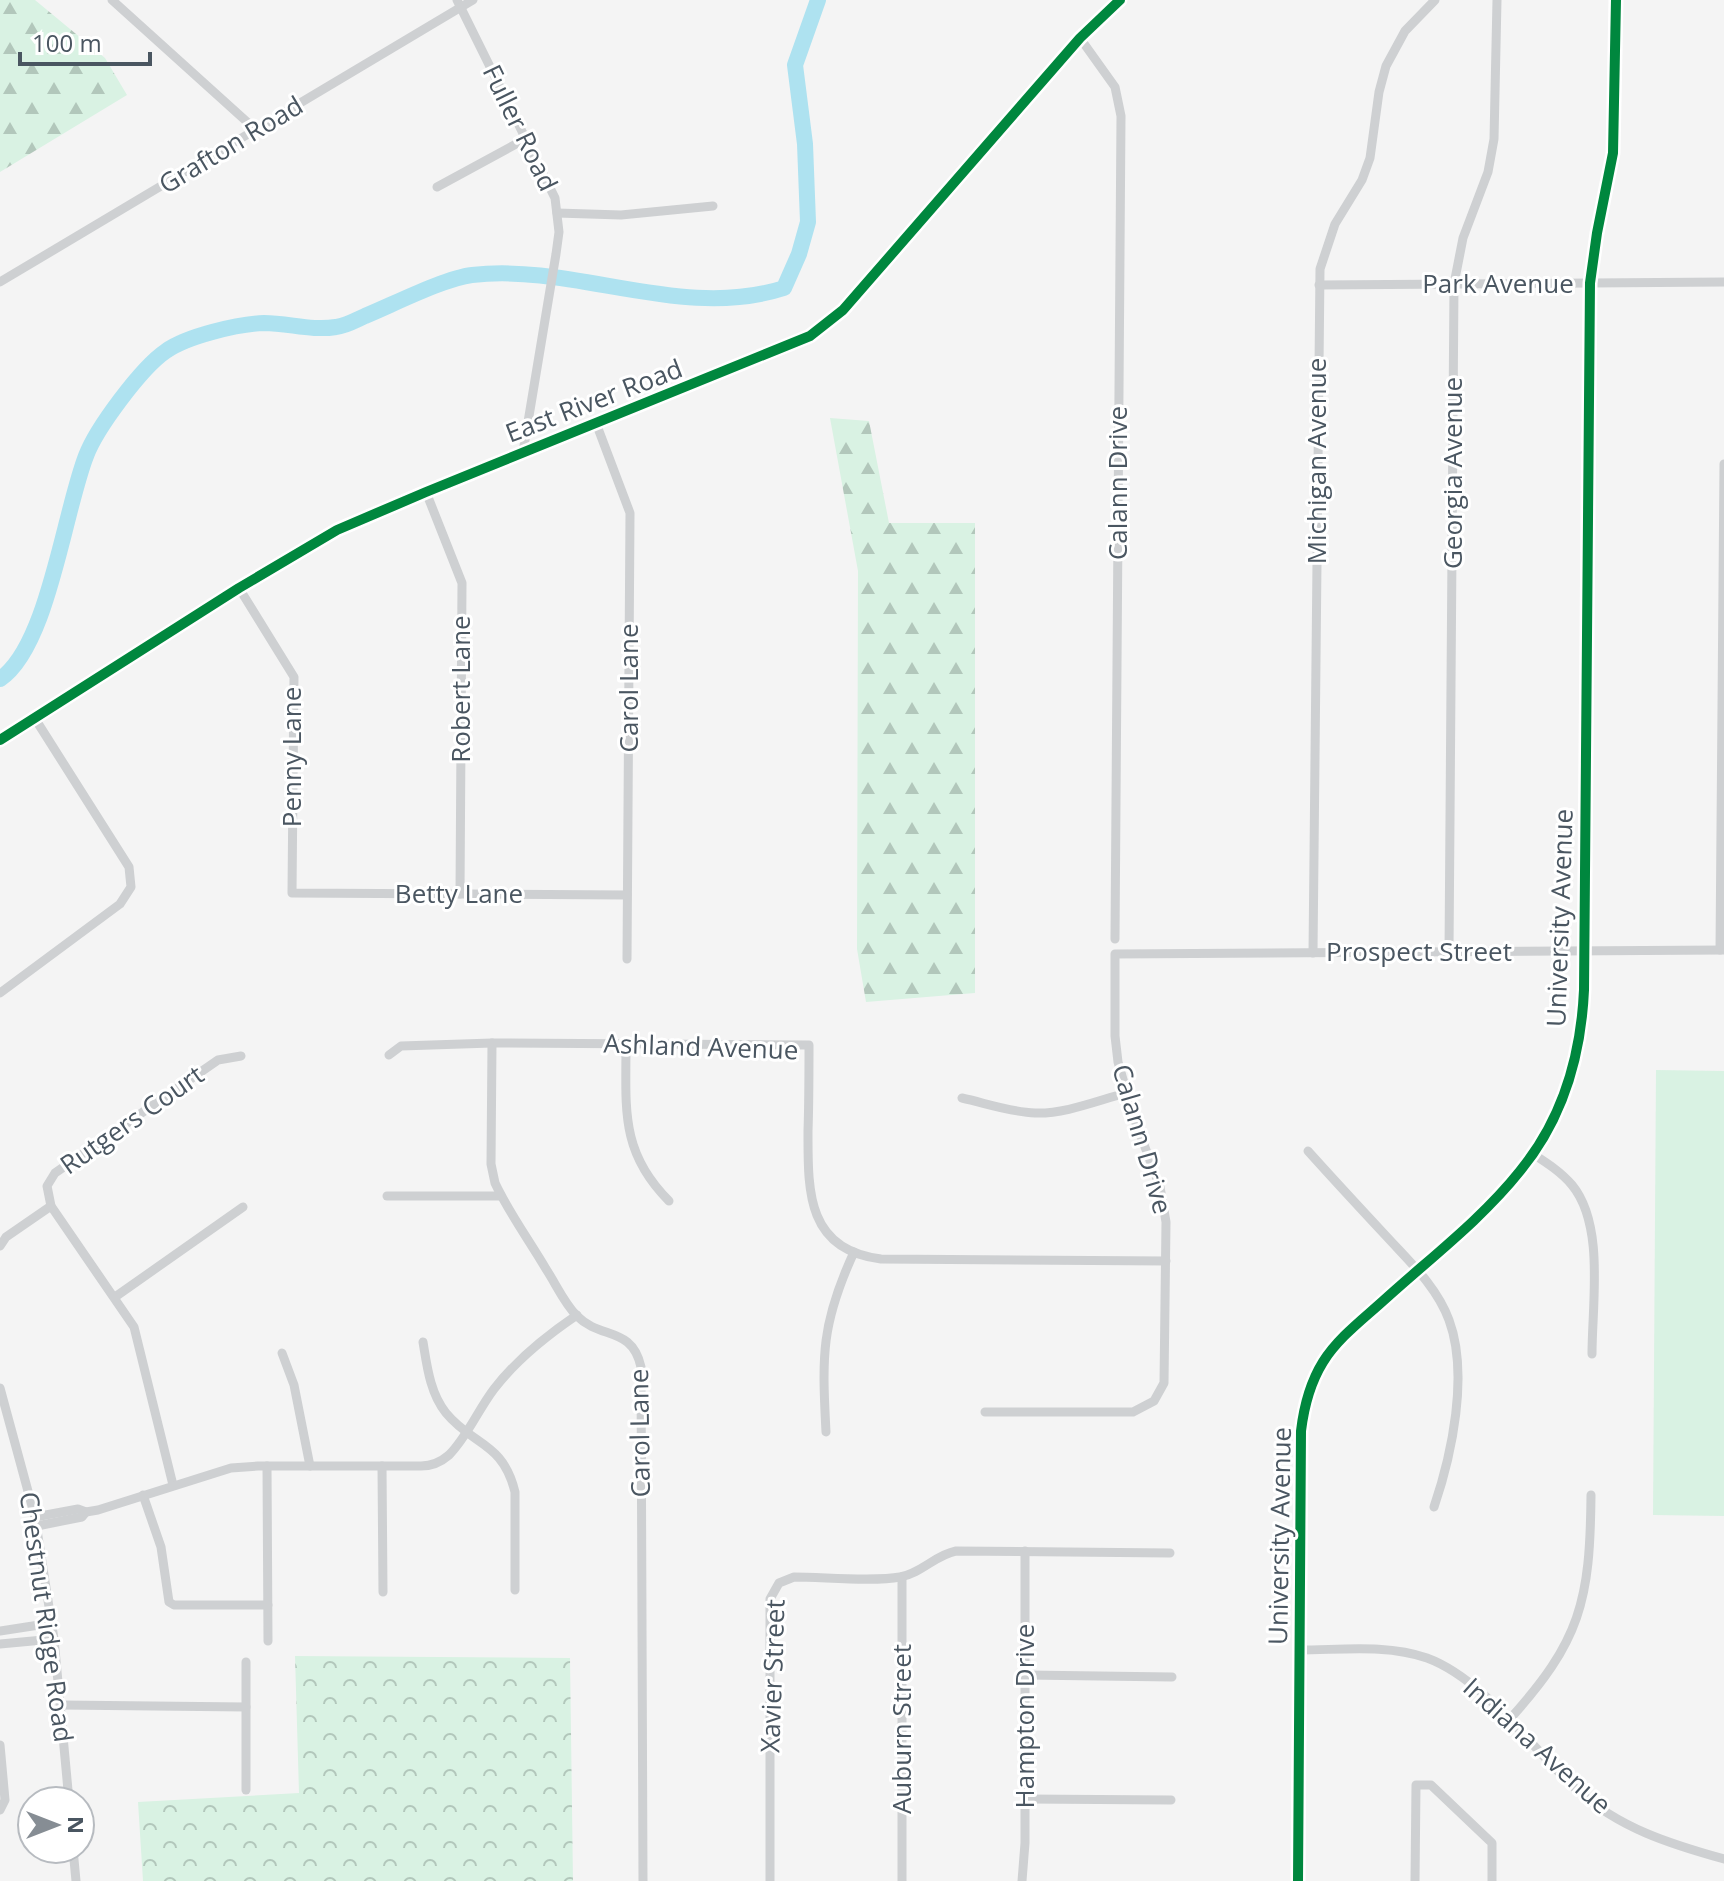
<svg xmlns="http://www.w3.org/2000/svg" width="1724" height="1881" font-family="'Open Sans',sans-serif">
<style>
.grass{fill:#d9f2e3}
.forest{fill:url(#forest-firs)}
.park{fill:url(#park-crowns)}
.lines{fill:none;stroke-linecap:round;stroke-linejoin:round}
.river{stroke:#aee2f0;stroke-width:16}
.minor{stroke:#ced0d2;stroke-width:9}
.cycleway-casing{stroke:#fff;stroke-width:15}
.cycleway{stroke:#00873e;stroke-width:10}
.labels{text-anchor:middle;stroke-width:6;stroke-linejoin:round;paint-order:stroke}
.street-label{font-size:26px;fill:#4a5661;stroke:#fff}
</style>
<defs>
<pattern id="forest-firs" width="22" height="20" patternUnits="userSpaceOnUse" patternTransform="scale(2)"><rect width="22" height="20" fill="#d9f2e3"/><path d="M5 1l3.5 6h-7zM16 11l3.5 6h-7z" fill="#b2c7bb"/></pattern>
<pattern id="park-crowns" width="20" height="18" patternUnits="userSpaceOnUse" patternTransform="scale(2)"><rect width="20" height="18" fill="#d9f2e3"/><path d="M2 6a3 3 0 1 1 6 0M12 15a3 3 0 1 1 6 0" fill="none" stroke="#b2c7bb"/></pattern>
</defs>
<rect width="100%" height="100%" fill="#f4f4f4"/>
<!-- grass -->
<polygon class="grass" points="1656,1070 1724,1071 1724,1516 1653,1515"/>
<!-- forest -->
<g class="forest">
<polygon points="0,0 35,0 105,58 127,95 0,172"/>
<polygon points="830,418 869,421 889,523 975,523 975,993 866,1002 857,949 858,571"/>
</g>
<!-- park -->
<polygon class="park" points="295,1656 570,1658 573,1881 143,1881 138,1802 299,1793"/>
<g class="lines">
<!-- river -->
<path class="river" d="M0,679c48,-32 64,-167 86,-223 10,-27 55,-88 80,-105 21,-15 72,-27 98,-28 25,0 47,8 72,4 10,-1 20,-7 29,-11 27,-11 80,-38 107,-41 104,-12 210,46 312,13l15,-34 9,-32 -3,-78 -10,-79 23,-65"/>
<!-- minor -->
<g class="minor">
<polyline points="112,0 256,130"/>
<polyline points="457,0 555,198 559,232 556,254 523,452"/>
<polyline points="1080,38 1115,87 1121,116 1115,939"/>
<polyline points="437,187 527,138"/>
<polyline points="557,213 621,215 713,206"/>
<polyline points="0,282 473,0"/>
<polyline points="1319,285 1724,282"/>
<polyline points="596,423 630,513 627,959"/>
<polyline points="426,492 462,583 460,894"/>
<polyline points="239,588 294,677 292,893 627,895"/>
<polyline points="0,740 239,588 337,530 426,492 810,336 843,310 1080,38 1120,0"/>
<polyline points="1720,950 1724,464"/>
<polyline points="1449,952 1454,284 1463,238 1488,172 1494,139 1497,0"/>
<polyline points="1313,953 1320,269 1335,224 1362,180 1370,158 1379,92 1386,66 1405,31 1435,0"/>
<polyline points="0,993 120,904 131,887 129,867 34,717"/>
<path d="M492,1043l-1,121 4,19c14,30 34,57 51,86 10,15 18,34 31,47 24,24 55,10 64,51l2,514"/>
<path d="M626,1044c0,65 -6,108 43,157"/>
<path d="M389,1055l12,-9 91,-3 317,2c0,29 0,58 -1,86 0,59 -2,119 73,128l285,2"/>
<path d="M962,1098c23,5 48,14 73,15 30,1 61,-12 91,-20"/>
<path d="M1308,1151c26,29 52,57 79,86 23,25 50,50 62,83 20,54 3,134 -15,187"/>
<path d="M1533,1154c14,9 28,18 39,31 33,40 20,119 20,169"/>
<polyline points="387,1196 501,1196"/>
<polyline points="0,1246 6,1237 51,1206"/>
<polyline points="115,1297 243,1207"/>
<path d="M423,1342c4,24 7,51 23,71 27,33 57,29 69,79v98"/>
<polyline points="282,1353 294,1385 310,1466"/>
<polyline points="0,1388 35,1517 54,1639 69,1801"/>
<polyline points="985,1412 1133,1412 1154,1401 1164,1383 1166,1222 1160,1187 1134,1118 1118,1062 1115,1036 1115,954 1724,950"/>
<path d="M826,1432c-4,-77 -5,-108 28,-180"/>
<polyline points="267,1466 268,1641"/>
<polyline points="382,1466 383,1592"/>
<polyline points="173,1485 134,1327 51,1206 47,1186 55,1173 218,1060 241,1056"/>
<polyline points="143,1495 161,1547 169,1602 174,1605 268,1605"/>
<path d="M35,1517l43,-8 8,3 12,-2 133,-42 27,-2h163c11,0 20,-4 28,-11 18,-18 29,-45 45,-66 23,-30 52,-53 83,-74"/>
<polyline points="37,1526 82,1517 86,1512"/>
<polyline points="902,1577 902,1881"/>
<polyline points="0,1631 52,1623"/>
<polyline points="0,1644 54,1639"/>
<path d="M1300,1650c41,0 87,-6 127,8 57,21 105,91 150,132 42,38 93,54 147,69"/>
<polyline points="1026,1675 1172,1677"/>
<polyline points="61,1705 246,1707"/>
<path d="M1508,1721c73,-80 82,-120 83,-226"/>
<polyline points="0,1745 5,1800 0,1810"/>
<polyline points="246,1790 246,1662"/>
<polyline points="1026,1799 1171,1800"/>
<polyline points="73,1849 76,1881"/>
<path d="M770,1881v-282l9,-16 15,-6c29,0 80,5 106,0 22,-4 35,-22 56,-26l214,2"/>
<polyline points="1022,1881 1025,1843 1025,1551"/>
<path d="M1298,1881l3,-450c3,-25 9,-48 22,-69 15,-24 39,-42 60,-61 46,-42 98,-81 137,-130 42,-51 61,-115 64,-181l6,-707 7,-50 16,-80 3,-153"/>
<polyline points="1415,1881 1416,1785 1431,1785 1492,1843 1492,1881"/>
</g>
<defs>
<g id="cycleway">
<polyline points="0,740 239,588 337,530 426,492 810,336 843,310 1080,38 1120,0"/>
<path d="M1298,1881l3,-450c3,-25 9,-48 22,-69 15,-24 39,-42 60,-61 46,-42 98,-81 137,-130 42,-51 61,-115 64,-181l6,-707 7,-50 16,-80 3,-153"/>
</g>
</defs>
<!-- cycleway casing -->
<use href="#cycleway" class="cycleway-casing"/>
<!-- cycleway -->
<use href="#cycleway" class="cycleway"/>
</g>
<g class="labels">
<!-- street labels -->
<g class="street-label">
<text transform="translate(520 128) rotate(64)" y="9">Fuller Road</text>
<text transform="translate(231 145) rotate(-31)" y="9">Grafton Road</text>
<text x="1498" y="293">Park Avenue</text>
<text transform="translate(594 401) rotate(-21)" y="9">East River Road</text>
<text transform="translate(1317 461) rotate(-90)" y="9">Michigan Avenue</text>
<text transform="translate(1453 473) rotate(-90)" y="9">Georgia Avenue</text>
<text transform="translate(1118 483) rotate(-90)" y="9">Calann Drive</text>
<text transform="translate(629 688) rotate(-90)" y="9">Carol Lane</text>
<text transform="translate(461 689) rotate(-90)" y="9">Robert Lane</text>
<text transform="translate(292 757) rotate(-90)" y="9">Penny Lane</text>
<text x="459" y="903">Betty Lane</text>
<text transform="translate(1560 918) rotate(-88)" y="9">University Avenue</text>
<text x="1419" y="961">Prospect Street</text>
<text transform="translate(701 1047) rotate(2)" y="9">Ashland Avenue</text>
<text transform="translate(132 1120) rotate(-35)" y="9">Rutgers Court</text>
<text transform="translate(1142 1139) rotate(74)" y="9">Calann Drive</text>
<text transform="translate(640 1433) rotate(-91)" y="9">Carol Lane</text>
<text transform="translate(1280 1536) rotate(-89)" y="9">University Avenue</text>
<text transform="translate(46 1617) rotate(82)" y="9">Chestnut Ridge Road</text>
<text transform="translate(773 1676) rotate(-88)" y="9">Xavier Street</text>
<text transform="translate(1025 1716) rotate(-90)" y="9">Hampton Drive</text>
<text transform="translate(902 1729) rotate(-90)" y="9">Auburn Street</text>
<text transform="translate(1537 1746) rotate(42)" y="9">Indiana Avenue</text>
</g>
</g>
<!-- north arrow -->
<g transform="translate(56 1825) rotate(90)"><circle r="38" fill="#ffffff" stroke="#b7bbc0" stroke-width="2"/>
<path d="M0-6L14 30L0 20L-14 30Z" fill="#868d94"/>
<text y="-12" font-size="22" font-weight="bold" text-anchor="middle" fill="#4a5661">N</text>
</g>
<!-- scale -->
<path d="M20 52v12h130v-12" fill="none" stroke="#4a5661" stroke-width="4"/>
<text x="32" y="52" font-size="24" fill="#4a5661" stroke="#ffffff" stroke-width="6" paint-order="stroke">100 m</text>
</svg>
